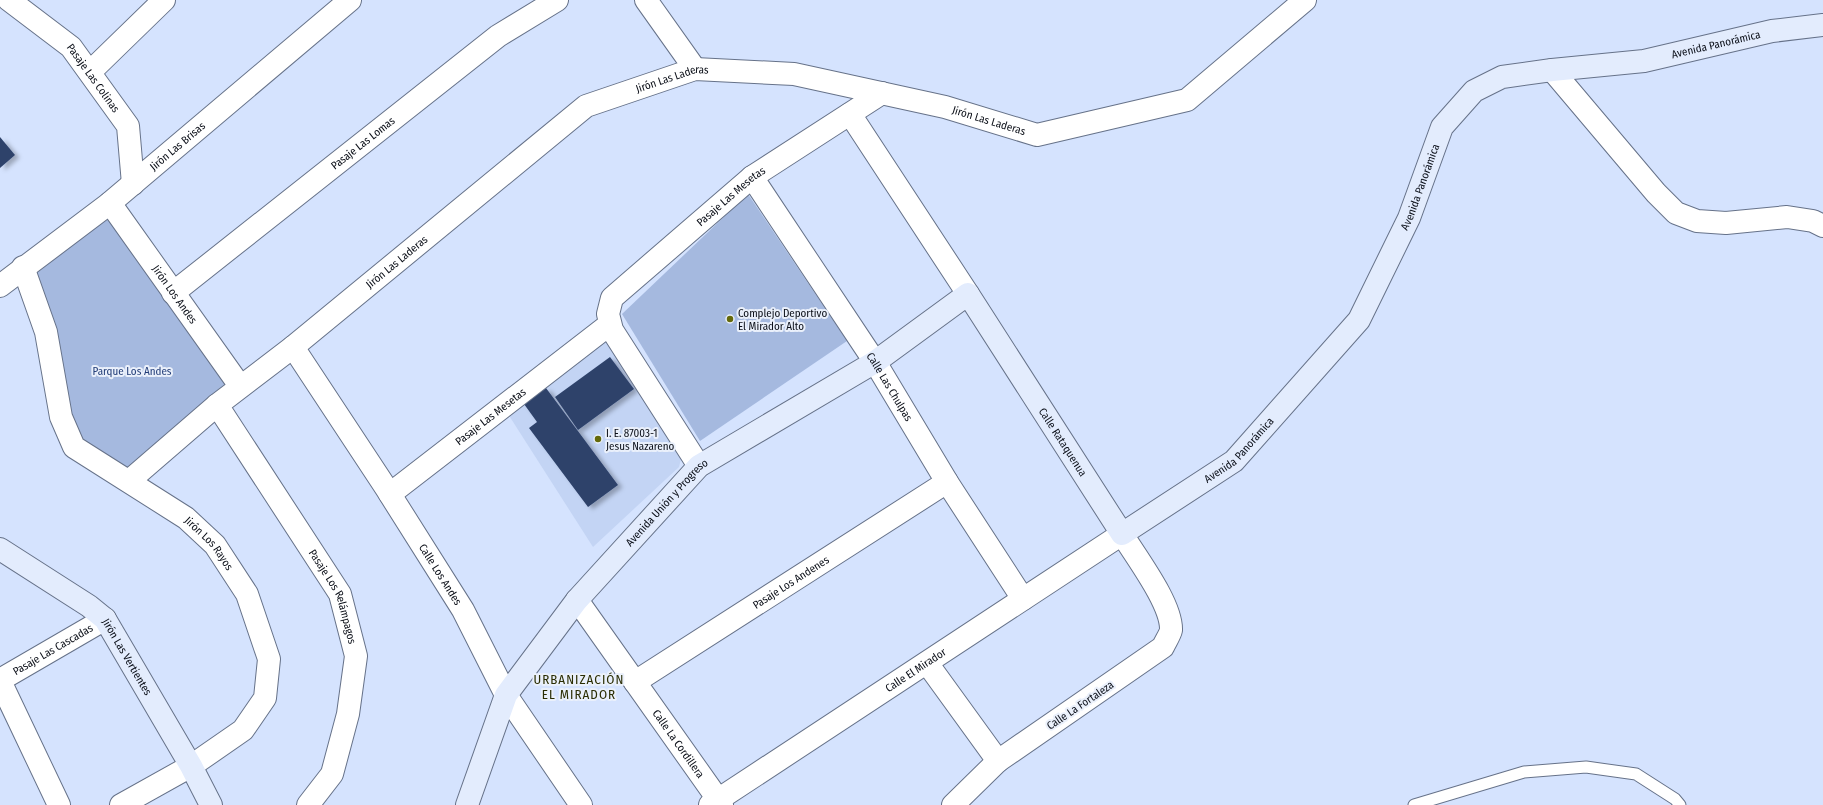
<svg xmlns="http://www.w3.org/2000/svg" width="1823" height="805" font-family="'Fira Sans Condensed',sans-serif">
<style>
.built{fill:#c3d4f4}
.green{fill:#a5b9df}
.building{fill:#2e426b;filter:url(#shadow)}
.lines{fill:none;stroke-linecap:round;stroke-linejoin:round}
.lane-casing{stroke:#667289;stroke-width:13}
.street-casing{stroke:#667289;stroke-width:24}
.secondary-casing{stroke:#667289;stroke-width:24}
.lane{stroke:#fff;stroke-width:11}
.street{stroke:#fff;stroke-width:22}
.secondary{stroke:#e3ecfd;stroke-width:22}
.poi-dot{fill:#64690b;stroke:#eaf0fb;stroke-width:1.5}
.labels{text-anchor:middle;stroke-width:4;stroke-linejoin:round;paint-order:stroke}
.street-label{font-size:11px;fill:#0b0f18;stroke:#eaf0fb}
.poi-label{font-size:11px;fill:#0b0f18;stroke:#eaf0fb;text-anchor:start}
.park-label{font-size:11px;fill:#213c77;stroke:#eaf0fb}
.quarter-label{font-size:13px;letter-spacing:1px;fill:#2a2d03;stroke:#eaf0fb}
</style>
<defs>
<filter id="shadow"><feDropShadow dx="4.5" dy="2.5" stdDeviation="2" flood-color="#0004"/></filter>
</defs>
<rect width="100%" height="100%" fill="#d5e3fe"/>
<!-- built -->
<polygon class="built" points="600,342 611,343 681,459 679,467 593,547 508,414"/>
<!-- green -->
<g class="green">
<polygon points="748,194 847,341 700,441 622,314"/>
<polygon points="111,215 226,383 127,472 87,445 75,430 34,275"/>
</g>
<!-- building -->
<g class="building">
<polygon points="0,137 15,155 0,168"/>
<polygon points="610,357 634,389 578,430 555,397"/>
<polygon points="546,388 618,485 588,507 529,428 537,422 524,404"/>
</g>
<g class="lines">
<defs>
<polyline id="lane" points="1414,805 1524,772 1586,767 1636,774 1675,799 1680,805"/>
<g id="street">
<path id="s1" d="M9,0l62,47 57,79 5,58"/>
<polyline points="646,0 695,69"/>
<polyline points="1552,70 1656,193 1676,213 1697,221 1726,223 1787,217 1813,221 1823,226"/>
<polyline points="90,72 164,0"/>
<polyline points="850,114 968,294"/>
<path id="s2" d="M752,177l123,185 72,120 76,117"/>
<path id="s3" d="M110,203l130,183"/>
<path id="s4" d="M23,267l23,65 15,85 13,30 112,71 29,27 32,49 22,65 -4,39 -22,32 -52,36 -70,39"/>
<path id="s5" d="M0,286l110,-83 240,-203"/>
<path id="s6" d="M173,293l325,-257 59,-36"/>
<path id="s7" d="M293,347l93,141 77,122 43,85 75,110"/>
<path id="s8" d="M217,405l123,189 16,62 -8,58 -16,60 -24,31"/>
<path id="s9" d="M699,466l-87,-136 -4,-16 4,-16 140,-121 130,-84"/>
<path id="s10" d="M129,481l88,-76 76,-58 293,-241 109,-37 99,5 151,33 92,28 150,-35 118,-100"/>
<path id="s11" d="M390,494l220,-170"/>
<path id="s12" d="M577,600l145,205"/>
<polyline points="927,663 998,761"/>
<path id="s13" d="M0,680l105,-61"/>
<polyline points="0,681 59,805"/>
<path id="s14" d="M635,682l312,-200"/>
<path id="s15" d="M710,805l412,-271c14,23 50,70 49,96 -1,5 -6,12 -8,17l-165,114 -45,44"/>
</g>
<g id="secondary">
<path id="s16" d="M0,549l89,57 16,13 86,147 20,39"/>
<path id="s17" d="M467,805l39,-110 71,-95 122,-134 176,-104 93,-68 154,240 112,-73 125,-141 50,-102 33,-91 32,-36 28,-14 50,-7 92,-9 128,-30 51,-6"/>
</g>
</defs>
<!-- lane casing -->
<use href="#lane" class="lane-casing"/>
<!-- street casing -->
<use href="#street" class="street-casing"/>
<!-- secondary casing -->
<use href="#secondary" class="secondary-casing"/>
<!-- lane -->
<use href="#lane" class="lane"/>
<!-- street -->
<use href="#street" class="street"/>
<!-- secondary -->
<use href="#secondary" class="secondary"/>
</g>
<!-- markers -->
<g class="poi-dot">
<circle cx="730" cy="319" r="4"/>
<circle cx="598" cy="439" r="4"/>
</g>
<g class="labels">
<!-- street labels -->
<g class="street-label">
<text dy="4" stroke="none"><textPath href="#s17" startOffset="1850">Avenida Panorámica</textPath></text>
<text dy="4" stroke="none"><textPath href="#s1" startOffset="116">Pasaje Las Colinas</textPath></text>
<text dy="4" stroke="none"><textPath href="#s10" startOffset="682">Jirón Las Laderas</textPath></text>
<text dy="4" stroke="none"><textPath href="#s10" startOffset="1006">Jirón Las Laderas</textPath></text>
<text dy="4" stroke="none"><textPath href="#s6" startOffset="242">Pasaje Las Lomas</textPath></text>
<text dy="4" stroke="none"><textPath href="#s5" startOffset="226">Jirón Las Brisas</textPath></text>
<text dy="4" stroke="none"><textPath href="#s17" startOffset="1490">Avenida Panorámica</textPath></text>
<text dy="4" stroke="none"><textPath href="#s9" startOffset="351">Pasaje Las Mesetas</textPath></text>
<text dy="4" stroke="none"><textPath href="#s10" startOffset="346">Jirón Las Laderas</textPath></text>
<text dy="4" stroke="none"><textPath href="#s3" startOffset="112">Jirón Los Andes</textPath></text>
<text dy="4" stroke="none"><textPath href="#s2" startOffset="251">Calle Las Chulpas</textPath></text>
<text dy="4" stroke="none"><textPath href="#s11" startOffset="127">Pasaje Las Mesetas</textPath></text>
<text dy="4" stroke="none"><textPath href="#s17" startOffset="912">Calle Rataquenua</textPath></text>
<text dy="4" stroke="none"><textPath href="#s17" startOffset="1166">Avenida Panorámica</textPath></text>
<text dy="4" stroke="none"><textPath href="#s17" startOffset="368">Avenida Unión y Progreso</textPath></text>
<text dy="4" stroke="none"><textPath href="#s4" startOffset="355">Jirón Los Rayos</textPath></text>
<text dy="4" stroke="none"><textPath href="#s7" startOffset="271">Calle Los Andes</textPath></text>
<text dy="4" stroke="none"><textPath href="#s14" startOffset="185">Pasaje Los Andenes</textPath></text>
<text dy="4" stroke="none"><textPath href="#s8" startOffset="225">Pasaje Los Relámpagos</textPath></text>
<text dy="4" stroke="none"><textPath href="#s13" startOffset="61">Pasaje Las Cascadas</textPath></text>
<text dy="4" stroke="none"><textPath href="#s16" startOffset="170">Jirón Las Vertientes</textPath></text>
<text dy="4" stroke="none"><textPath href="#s15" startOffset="246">Calle El Mirador</textPath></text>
<text transform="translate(1080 705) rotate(-34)" y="4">Calle La Fortaleza</text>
<text dy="4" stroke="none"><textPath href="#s12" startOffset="176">Calle La Cordillera</textPath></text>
</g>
<!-- poi labels -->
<g class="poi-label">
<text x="738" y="317">Complejo Deportivo<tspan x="738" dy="13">El Mirador Alto</tspan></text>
<text x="606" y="437">I. E. 87003-1<tspan x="606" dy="13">Jesus Nazareno</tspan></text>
</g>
<!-- park labels -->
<g class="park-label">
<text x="132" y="375">Parque Los Andes</text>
</g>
<!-- quarter labels -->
<g class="quarter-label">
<text x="579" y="684">URBANIZACIÓN<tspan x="579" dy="15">EL MIRADOR</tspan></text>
</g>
</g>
</svg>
